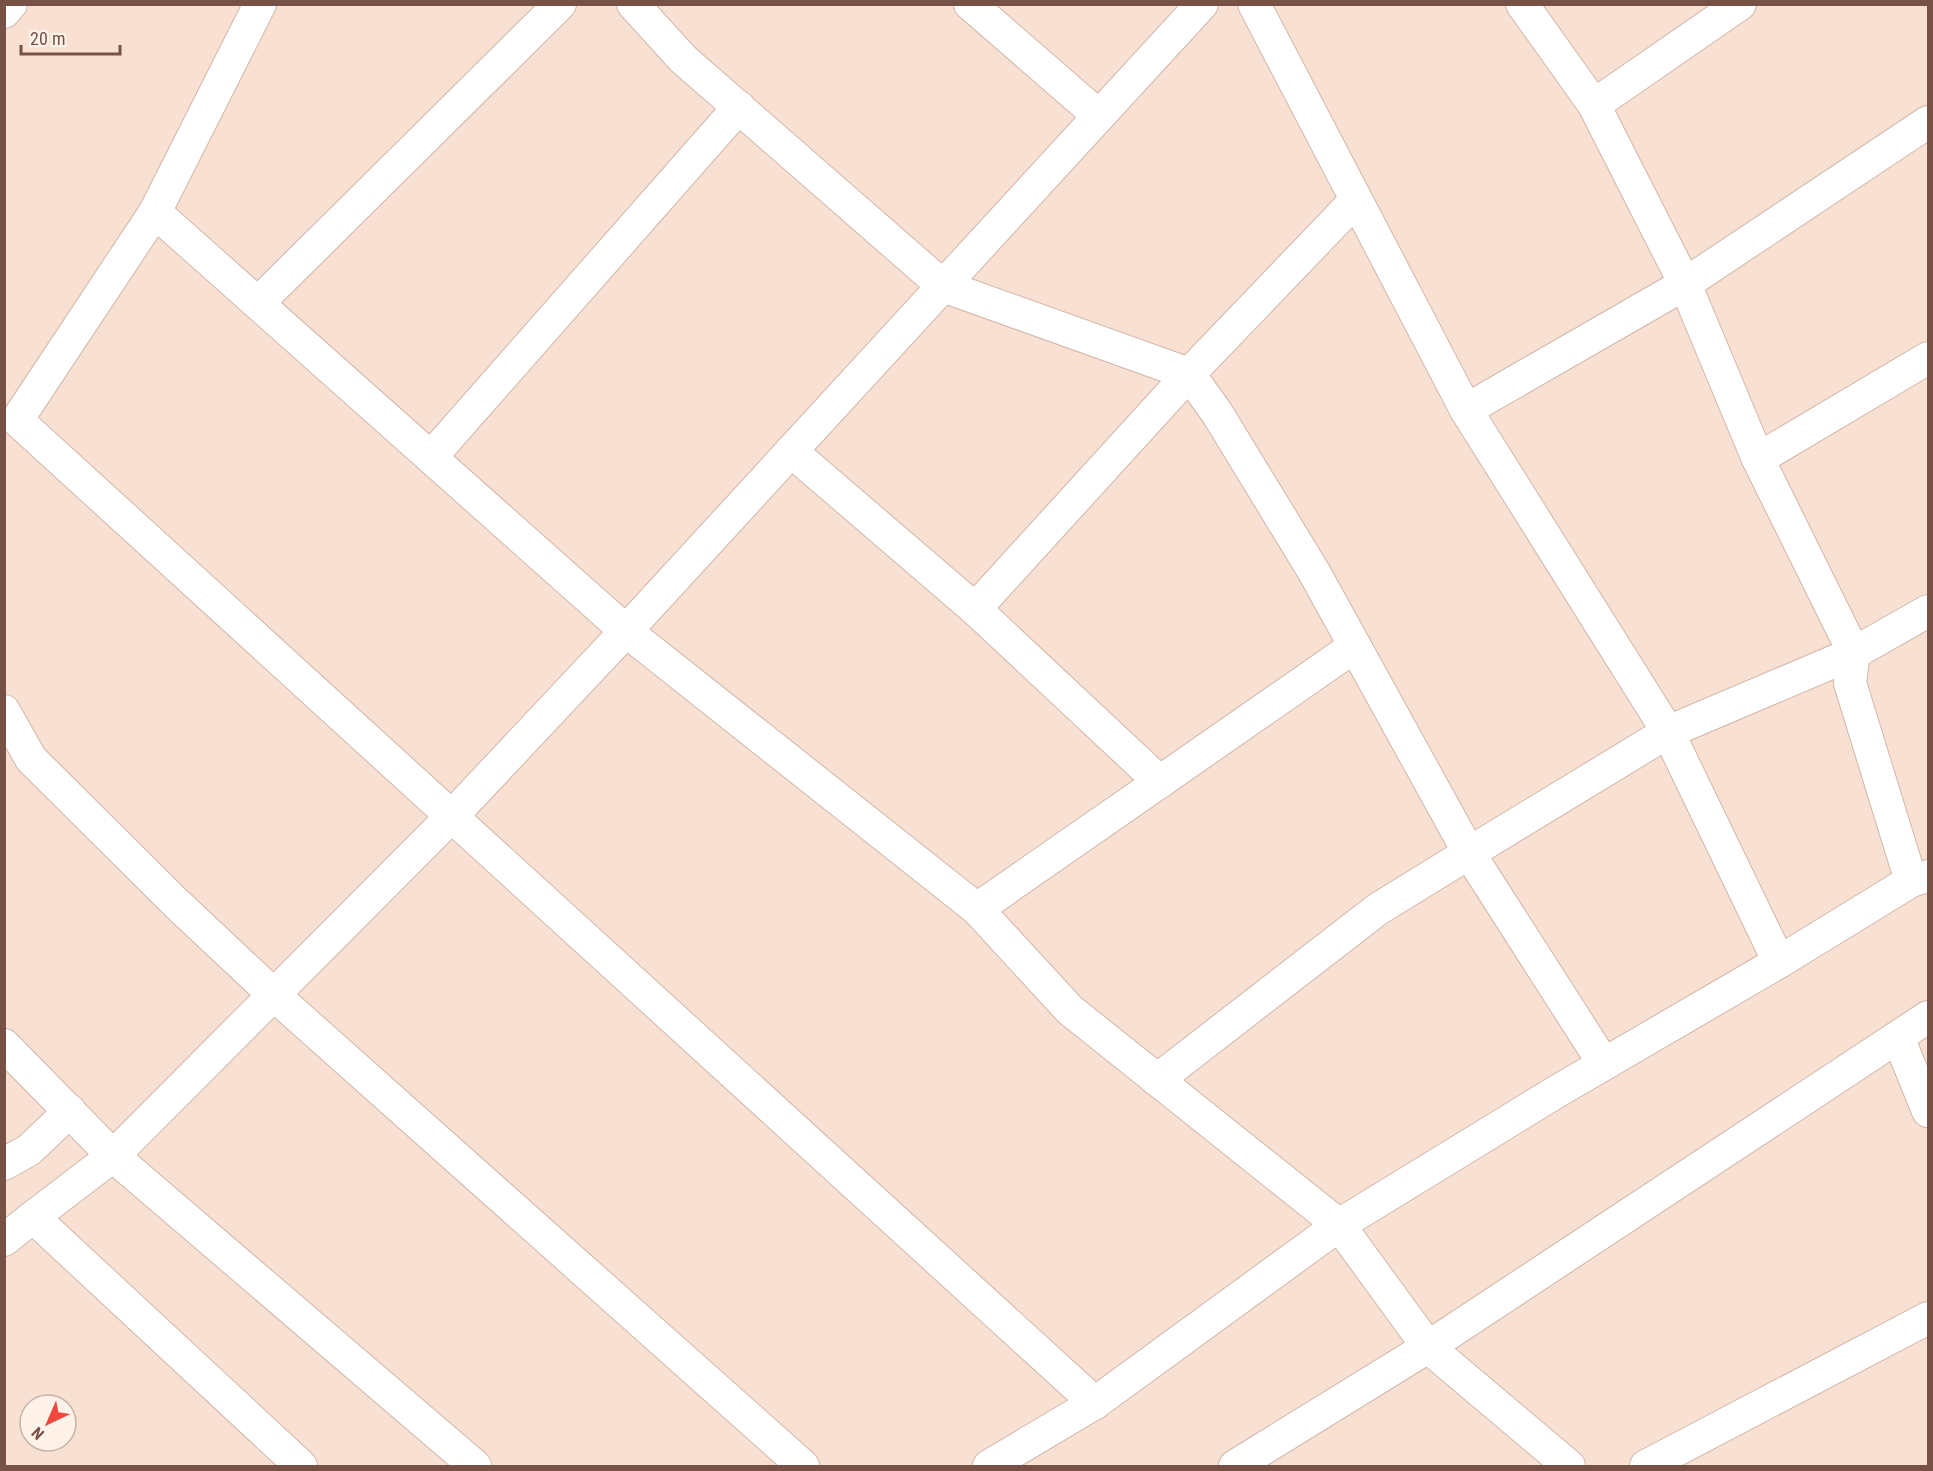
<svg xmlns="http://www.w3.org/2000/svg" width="1933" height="1471" font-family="'Roboto Condensed',sans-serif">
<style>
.residential{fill:#f8e1d2;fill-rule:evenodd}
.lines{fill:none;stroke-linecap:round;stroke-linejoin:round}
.minor-casing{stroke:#d2b6aa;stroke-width:34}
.minor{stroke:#fff;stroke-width:32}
</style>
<rect width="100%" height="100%" fill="#feeee2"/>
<!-- residential -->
<path class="residential" d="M5,5h1923v1461h-1923zM30,1405h36v36h-36z"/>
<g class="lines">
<defs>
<g id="minor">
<polyline points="260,4 155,212 17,420 1095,1403"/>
<polyline points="633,4 683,59 943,286 1189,374 1217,413 1314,572 1469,853 1604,1064"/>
<polyline points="970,4 1099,116"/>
<polyline points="1254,4 1466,410 1668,732 1779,962"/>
<polyline points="1522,4 1594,105 1740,4"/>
<polyline points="4,12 11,4"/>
<polyline points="1594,105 1685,284 1928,122"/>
<polyline points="155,212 626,631 977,909 1070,1010 1339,1225 1556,1092 1779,962 1911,881"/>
<polyline points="258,303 560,4"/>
<polyline points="1466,410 1685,284 1758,459 1854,653 1850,683 1911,881 1928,876"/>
<polyline points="791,451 975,609 1189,374 1356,200"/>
<polyline points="431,457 739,107"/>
<polyline points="1758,459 1928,358"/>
<polyline points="975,609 1160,782"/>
<polyline points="4,711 31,759 176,903 274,995 803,1466"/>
<polyline points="977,909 1355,646"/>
<polyline points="1898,1037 1928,1111"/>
<polyline points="4,1045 113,1156 452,816 626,631 1202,4"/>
<polyline points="1157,1080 1378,909 1469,853 1668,732 1854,653 1928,611"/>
<polyline points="4,1164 29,1150 70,1111"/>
<polyline points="4,1240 33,1217"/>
<polyline points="301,1466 33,1217 113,1156 475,1466"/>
<polyline points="989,1466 1095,1403 1339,1225 1428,1347 1569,1466"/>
<polyline points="1235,1466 1428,1347 1928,1017"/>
<polyline points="1646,1466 1928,1318"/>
</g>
</defs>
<!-- minor casing -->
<use href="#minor" class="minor-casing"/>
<!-- minor -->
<use href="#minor" class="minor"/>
</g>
<!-- border -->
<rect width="1933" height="1471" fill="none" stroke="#775046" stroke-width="12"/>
<!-- north arrow -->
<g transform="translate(48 1423) rotate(224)"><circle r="28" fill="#fff3e9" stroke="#c9b2a8" stroke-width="1.5"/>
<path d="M0-4.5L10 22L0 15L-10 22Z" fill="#f0483e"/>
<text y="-9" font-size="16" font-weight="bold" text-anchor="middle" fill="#775046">N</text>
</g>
<!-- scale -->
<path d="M21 45v9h99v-9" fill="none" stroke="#775046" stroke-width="3"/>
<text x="30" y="45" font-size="18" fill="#775046" stroke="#fff3e9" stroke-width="4.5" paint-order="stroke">20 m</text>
</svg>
